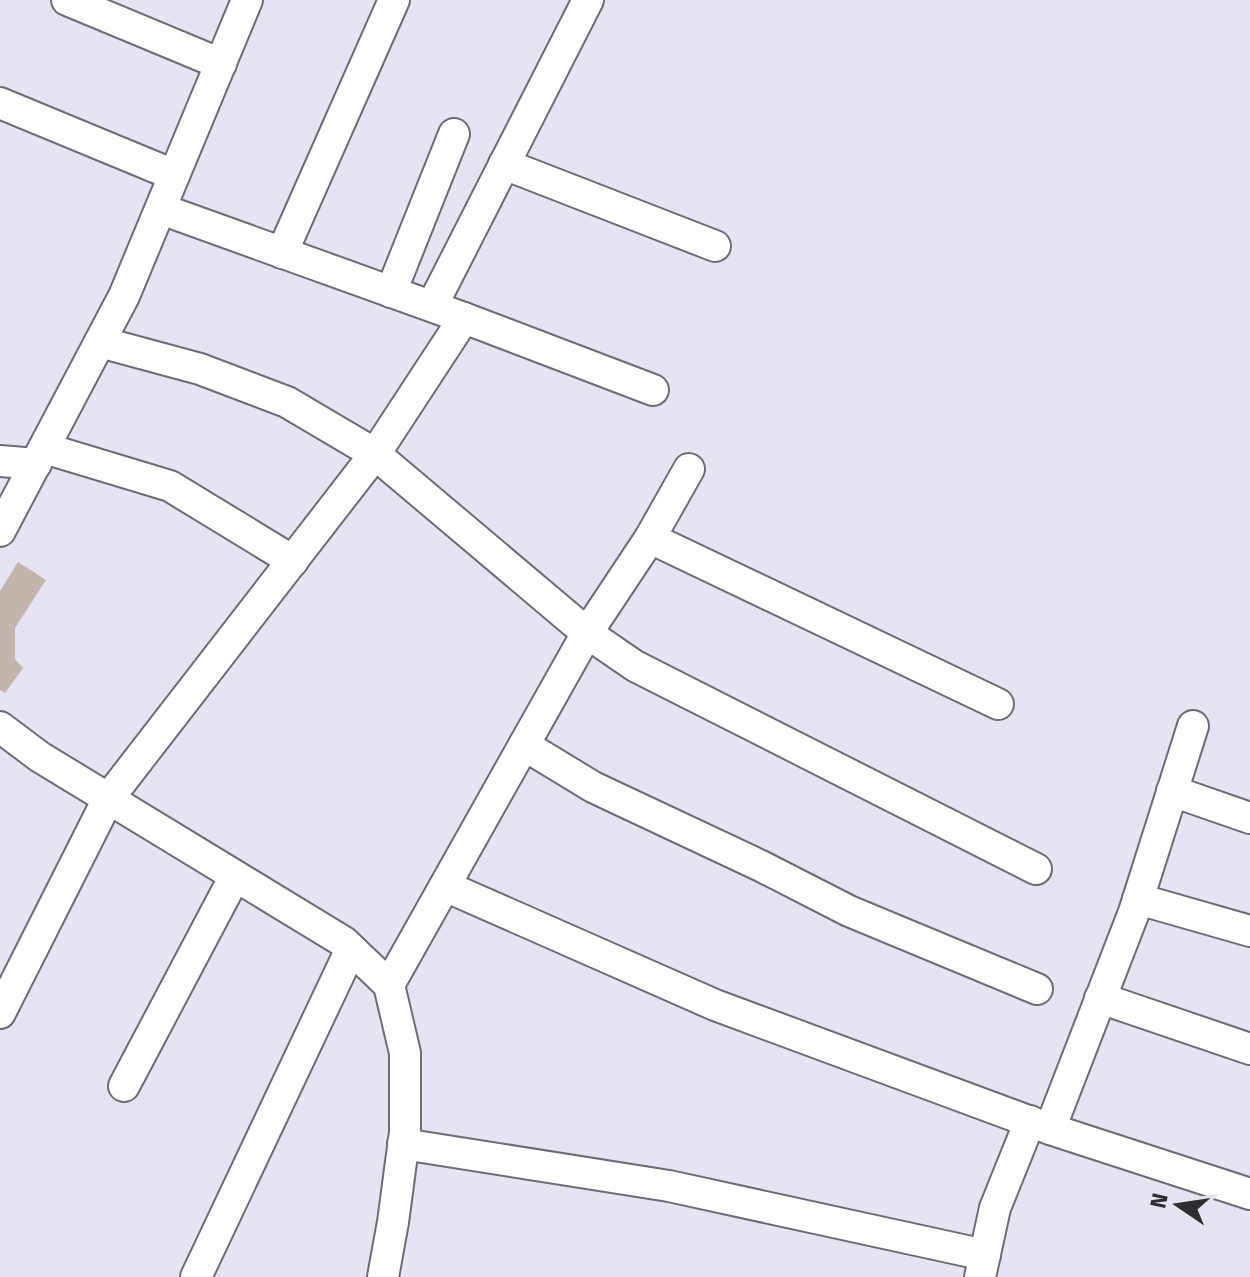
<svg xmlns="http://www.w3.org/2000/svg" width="1250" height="1277" font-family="'Fira Sans',sans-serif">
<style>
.building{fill:#c1b5ad}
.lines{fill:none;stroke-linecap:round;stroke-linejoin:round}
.minor-casing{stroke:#6d6b76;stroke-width:34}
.minor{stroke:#fff;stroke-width:30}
</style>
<rect width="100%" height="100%" fill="#e6e4f1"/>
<!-- building -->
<polygon class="building" points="18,562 46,580 15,628 15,659 23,668 5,693 0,690 0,591"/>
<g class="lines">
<defs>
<g id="minor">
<polyline points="67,0 221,64"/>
<polyline points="0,103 174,175"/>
<polyline points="504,164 715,246"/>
<polyline points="161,209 464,318 653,390"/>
<polyline points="282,253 394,0"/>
<polyline points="391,292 454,134"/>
<polyline points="432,306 588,0"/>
<polyline points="100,342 200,369 287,402 375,454 587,633 635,666 1036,869"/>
<polyline points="44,448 170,486 293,561"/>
<polyline points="0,461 36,464"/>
<polyline points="0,531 124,296 247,0"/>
<polyline points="650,538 998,704"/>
<polyline points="0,727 40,757 344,942 389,985 405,1053 405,1132 393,1222 383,1277"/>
<polyline points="524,745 593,787 761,866 849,911 1037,989"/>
<polyline points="1172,791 1250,818"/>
<polyline points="445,886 715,1005 1050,1129 1250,1194"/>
<polyline points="1138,899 1250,931"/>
<polyline points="389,985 587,633 650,538 689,469"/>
<polyline points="1100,998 1250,1049"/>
<polyline points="0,1013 108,799 375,454 464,318"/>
<polyline points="124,1086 235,876"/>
<polyline points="1050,1129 1134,912 1193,726"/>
<polyline points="403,1144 669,1186 985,1255"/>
<polyline points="196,1277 351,949"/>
<polyline points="980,1277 995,1208 1030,1121"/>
</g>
</defs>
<!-- minor casing -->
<use href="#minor" class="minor-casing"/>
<!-- minor -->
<use href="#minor" class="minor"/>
</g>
<!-- north arrow -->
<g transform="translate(1178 1205) rotate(283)" stroke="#e6e4f1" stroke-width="6" paint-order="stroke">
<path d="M0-6L14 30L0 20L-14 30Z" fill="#2e2d32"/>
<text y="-12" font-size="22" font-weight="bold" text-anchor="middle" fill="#2e2d32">N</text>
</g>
</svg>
